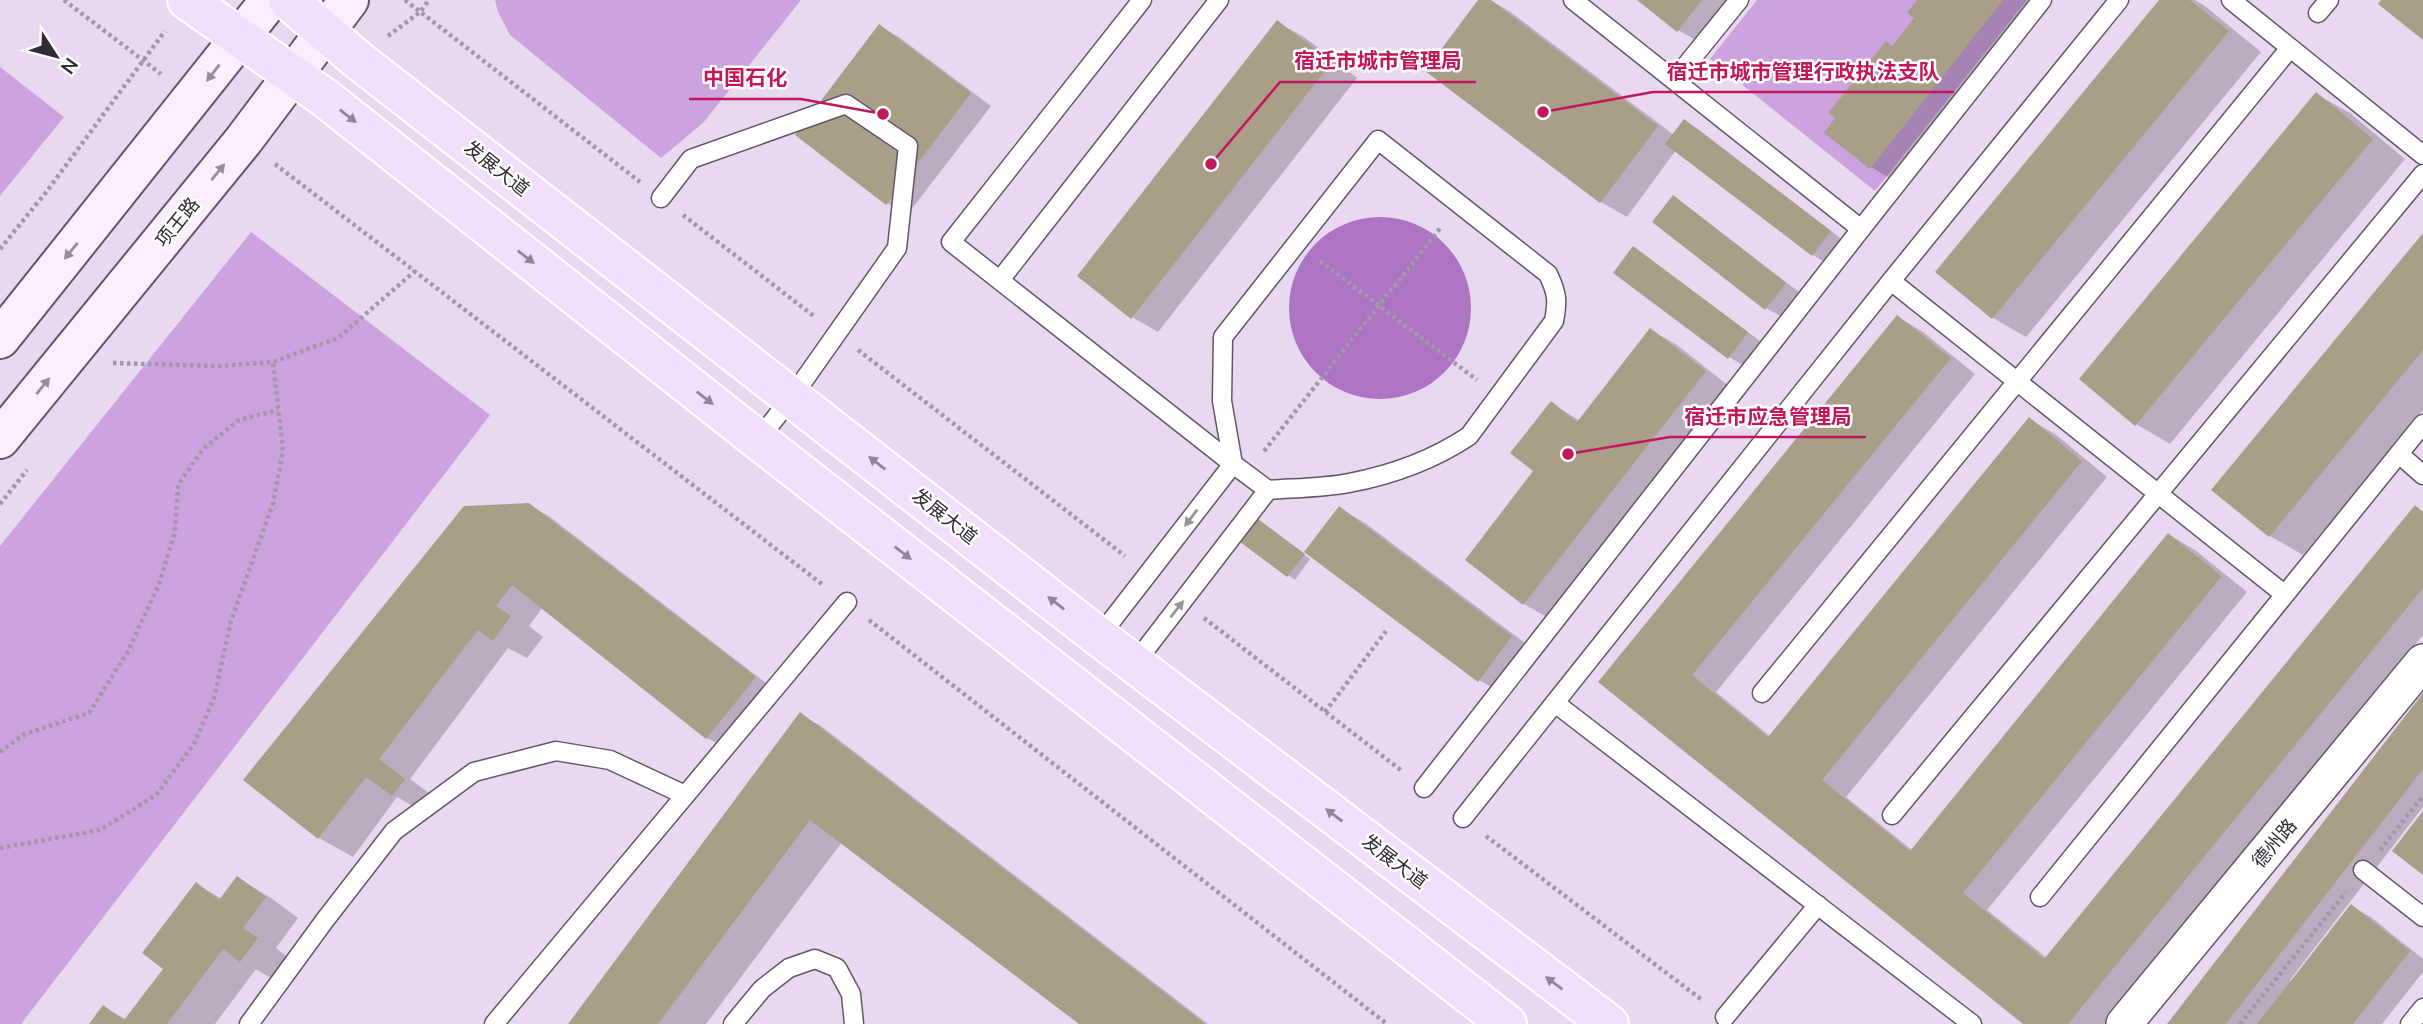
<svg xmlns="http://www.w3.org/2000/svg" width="2423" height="1024" font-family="'Nunito Sans','Noto Sans SC',sans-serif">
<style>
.green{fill:#cda3df}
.water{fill:#ac74c3}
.shadow{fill:#0003}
.building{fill:#a99f89}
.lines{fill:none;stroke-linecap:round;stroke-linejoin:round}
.service-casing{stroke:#645669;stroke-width:21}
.minor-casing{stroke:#645669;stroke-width:38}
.secondary-casing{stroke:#645669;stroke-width:42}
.primary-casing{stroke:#fff;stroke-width:42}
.path{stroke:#a497a9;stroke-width:4.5;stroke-dasharray:3.5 3.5;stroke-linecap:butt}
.service{stroke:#fff;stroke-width:18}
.minor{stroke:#fff;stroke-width:35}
.secondary{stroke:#f9effd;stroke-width:38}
.primary{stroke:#f2dffb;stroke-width:38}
.oneway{fill:#958d98}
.oneway2{fill:#928598}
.oneway3{fill:#98959a}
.labels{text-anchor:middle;stroke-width:5;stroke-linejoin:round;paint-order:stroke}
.street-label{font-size:19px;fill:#312b34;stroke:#fff}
.leader{fill:none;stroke:#c2185b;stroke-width:2.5}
.callout-dot{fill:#c2185b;stroke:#fff;stroke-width:2.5}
.callout-label{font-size:21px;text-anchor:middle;font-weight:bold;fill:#c2185b;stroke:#fff;stroke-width:5;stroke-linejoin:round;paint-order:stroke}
</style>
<rect width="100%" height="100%" fill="#e9d9f0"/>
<!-- green -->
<g class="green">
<polygon points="495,0 801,0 703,123 661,158 510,35 498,12"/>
<polygon points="1757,0 2027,0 1875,191 1710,59"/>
<polygon points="0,67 64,117 0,196"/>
<polygon points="251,232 490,415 21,1024 0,1024 0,546"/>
</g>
<!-- water -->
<circle class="water" cx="1380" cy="308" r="91"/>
<!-- shadow -->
<g class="shadow">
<polygon points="1480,0 1490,0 1509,11 1674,135 1684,121 1698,129 1844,241 1826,263 1813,255 1676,150 1627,217 1601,202"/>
<polygon points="1640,0 1740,0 1704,45 1678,30"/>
<polygon points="1919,0 2040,0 1896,182 1871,167 1917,18"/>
<polygon points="2161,0 2195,0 2205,6 2261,52 2026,337 1993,318"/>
<polygon points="1278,23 1304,37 1357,78 1158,332 1132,317"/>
<polygon points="880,26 900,38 991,106 907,215 887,203"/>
<polygon points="2316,94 2350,113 2405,159 2170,444 2136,424 2081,379"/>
<polygon points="1673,198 1687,206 1799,292 1780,316 1766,308"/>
<polygon points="2423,236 2423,410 2303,555 2270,536"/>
<polygon points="1647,257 1760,341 1743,365 1729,357"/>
<polygon points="1898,317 1923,332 1975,374 1716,692 1771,737 2029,419 2055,434 2107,477 1846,797 1912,850 2169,535 2195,550 2247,592 1987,910 2047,958 2415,507 2423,512 2423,635 2105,1024 2028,1024 1601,682"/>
<polygon points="1651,330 1677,345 1730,387 1550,619 1524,604 1468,559 1536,471 1551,403 1580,421"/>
<polygon points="529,505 550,517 775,690 728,749 707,738 543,607 529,626 543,637 527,658 508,648 410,779 437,799 427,814 397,797 353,857 319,838 297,821"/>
<polygon points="1339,508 1365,523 1537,652 1505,695 1479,680"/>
<polygon points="1264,525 1310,559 1295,580 1243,541"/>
<polygon points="2423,696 2423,807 2290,980 2292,982 2352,906 2372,918 2423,959 2423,972 2382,1024 2169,1024"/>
<polygon points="801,715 821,726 1208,1024 1082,1024 842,842 706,1024 570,1024"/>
<polygon points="238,878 271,898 298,918 276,948 290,959 274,980 256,969 215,1024 91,1024 103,1007 127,1020 166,969 196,884 222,899"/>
</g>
<!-- building -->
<g class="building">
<polygon points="1478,0 1491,0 1658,126 1600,203 1425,71"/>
<polygon points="1637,0 1702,0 1677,32"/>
<polygon points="1917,0 2003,0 1870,169 1824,133 1835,118 1828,113 1886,41 1892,46 1914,18 1907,13"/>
<polygon points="2159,0 2190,0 2229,31 1992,319 1935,272"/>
<polygon points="2381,0 2423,0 2423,40 2378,4"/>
<polygon points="1277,20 1332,62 1131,319 1077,276"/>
<polygon points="879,24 971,93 886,205 795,135"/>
<polygon points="2316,92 2373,139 2135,426 2079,379"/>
<polygon points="1684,119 1831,231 1812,256 1665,144"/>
<polygon points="1673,195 1786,283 1765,310 1652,222"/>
<polygon points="2423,233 2423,350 2269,537 2211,490"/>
<polygon points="1633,246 1748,332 1728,359 1613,273"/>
<polygon points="1897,315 1951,358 1692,675 1768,737 2029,417 2082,461 1822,780 1910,851 2168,533 2222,576 1963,893 2044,959 2415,505 2423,512 2423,588 2068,1024 2023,1024 1598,682"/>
<polygon points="1650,328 1706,371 1523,605 1465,560 1533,471 1510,453 1551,401 1577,422"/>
<polygon points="529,503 756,677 706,739 512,585 496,606 511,616 493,641 478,630 379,759 405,779 392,796 366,777 318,839 243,780 464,506"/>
<polygon points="1339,506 1512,636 1478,682 1304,552"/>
<polygon points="1258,519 1305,554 1287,577 1240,542"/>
<polygon points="2423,693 2423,769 2226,1024 2167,1024"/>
<polygon points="800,712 1205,1024 1079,1024 810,820 658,1024 568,1024"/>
<polygon points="2423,811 2423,875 2392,851"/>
<polygon points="237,876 266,897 243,928 258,938 240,962 223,949 167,1024 89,1024 103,1005 124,1020 163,969 142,953 196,882 219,900"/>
<polygon points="2351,904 2410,951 2353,1024 2257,1024"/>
</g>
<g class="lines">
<defs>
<g id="service">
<polyline points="2231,0 2423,155"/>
<polyline points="2318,13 2329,0"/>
<polyline points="1675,79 1739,0"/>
<polyline points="661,198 691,159 846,104 908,146 897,248 792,397 758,440"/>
<polyline points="1861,229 2042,0"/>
<polyline points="1000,280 1219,0"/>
<polyline points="1891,281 2284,594"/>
<polyline points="2399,454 2423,475"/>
<path d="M1099,637l134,-173 -11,-63 1,-64 155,-197 170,134c9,19 10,26 6,47l-85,115c-36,24 -78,39 -120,47 -26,5 -54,5 -81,7l-35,-26 -282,-222 191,-242"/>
<polyline points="1135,663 1268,490"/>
<polyline points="1762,693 2290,48"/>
<polyline points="1555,703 1972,1024"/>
<polyline points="1424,788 1861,229 1573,0"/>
<polyline points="1892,815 2423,174"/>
<polyline points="1463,818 1891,281 2119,0"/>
<polyline points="2363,870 2423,917"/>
<polyline points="2040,897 2423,424"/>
<polyline points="1725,1017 1818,905"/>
<polyline points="249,1024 325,920 394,831 474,772 556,751 610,760 685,795"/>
<polyline points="494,1024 847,602"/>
<polyline points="733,1024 762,989 789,968 815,959 837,968 851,994 854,1024"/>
<polyline points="2410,1024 2423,1008"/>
</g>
<polyline id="minor" points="2124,1024 2423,662"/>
<g id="secondary">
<polyline points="0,339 270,0"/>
<polyline points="0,439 243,141 349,0"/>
</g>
<g id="primary">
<polyline points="187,0 325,98 758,440 1507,1024"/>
<polyline points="288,0 358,60 1099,637 1609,1024"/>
</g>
</defs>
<!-- service casing -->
<use href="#service" class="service-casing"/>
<!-- minor casing -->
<use href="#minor" class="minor-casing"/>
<!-- secondary casing -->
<use href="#secondary" class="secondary-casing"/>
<!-- primary casing -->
<use href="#primary" class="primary-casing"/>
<!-- path -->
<g class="path">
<polyline points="64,0 161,74"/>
<polyline points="405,0 640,182"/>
<polyline points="388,36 420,12 429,0"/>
<polyline points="275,164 823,585"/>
<polyline points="683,215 815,317"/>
<polyline points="0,249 47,191 165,31"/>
<polyline points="1320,261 1477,380"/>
<polyline points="858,350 1125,556"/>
<polyline points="113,363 220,366 273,362 338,338 415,271"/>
<polyline points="1264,451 1441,227"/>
<polyline points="0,504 27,470"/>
<polyline points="1204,618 1402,771"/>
<polyline points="869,620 1387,1024"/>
<polyline points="1325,712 1386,631"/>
<polyline points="0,752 25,734 89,713 127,653 159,584 175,532 178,485 203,449 239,420 278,410"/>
<polyline points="1486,836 1702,1000"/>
<polyline points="0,848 100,830 156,795 194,744 214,698 231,621 273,503 283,451 273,362"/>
<polyline points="2380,850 2423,796"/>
<polyline points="2240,1024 2346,892"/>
</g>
<!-- service -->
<use href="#service" class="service"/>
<!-- minor -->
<use href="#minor" class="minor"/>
<!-- secondary -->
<use href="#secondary" class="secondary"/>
<!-- primary -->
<use href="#primary" class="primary"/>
</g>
<!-- one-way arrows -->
<defs><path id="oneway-solid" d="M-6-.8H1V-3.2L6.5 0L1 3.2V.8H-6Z" transform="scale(1.75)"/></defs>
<g class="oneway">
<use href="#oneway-solid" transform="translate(213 73) rotate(128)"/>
<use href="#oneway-solid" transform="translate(218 172) rotate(-51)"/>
<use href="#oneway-solid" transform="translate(71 251) rotate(129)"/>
<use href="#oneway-solid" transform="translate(43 386) rotate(-51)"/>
</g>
<g class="oneway2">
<use href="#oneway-solid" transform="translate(348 116) rotate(38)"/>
<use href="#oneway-solid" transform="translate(526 257) rotate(38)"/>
<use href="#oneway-solid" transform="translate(705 398) rotate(38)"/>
<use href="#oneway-solid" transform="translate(877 463) rotate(-142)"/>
<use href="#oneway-solid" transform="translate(903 553) rotate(38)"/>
<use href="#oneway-solid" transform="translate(1056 603) rotate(-142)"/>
<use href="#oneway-solid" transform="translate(1334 815) rotate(-143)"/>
<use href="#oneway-solid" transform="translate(1554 983) rotate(-143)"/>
</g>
<g class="oneway3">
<use href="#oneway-solid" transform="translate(1191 518) rotate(127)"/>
<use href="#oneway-solid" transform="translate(1177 609) rotate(-52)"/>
</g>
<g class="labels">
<!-- street labels -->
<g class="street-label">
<text transform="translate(497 168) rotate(38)" y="7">发展大道</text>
<text transform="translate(177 222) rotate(-51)" y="7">项王路</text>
<text transform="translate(945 516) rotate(38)" y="7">发展大道</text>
<text transform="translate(2274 843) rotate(-50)" y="7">德州路</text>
<text transform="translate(1395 861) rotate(37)" y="7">发展大道</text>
</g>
</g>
<!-- callouts -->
<path class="leader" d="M1211 164L1280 82H1476M1543 112L1653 92H1954M883 114L801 99H689M1568 454L1670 437H1866"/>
<g class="callout-dot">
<circle cx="1211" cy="164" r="7"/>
<circle cx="1543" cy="112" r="7"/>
<circle cx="883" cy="114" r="7"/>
<circle cx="1568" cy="454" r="7"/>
</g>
<g class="callout-label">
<text x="1378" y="68">宿迁市城市管理局</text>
<text x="1803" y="79">宿迁市城市管理行政执法支队</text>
<text x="745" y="85">中国石化</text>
<text x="1768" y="424">宿迁市应急管理局</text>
</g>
<!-- north arrow -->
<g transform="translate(56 56) rotate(126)" stroke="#ffffff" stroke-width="5" paint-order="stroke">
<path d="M0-5L12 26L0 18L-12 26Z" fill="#312b34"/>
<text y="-10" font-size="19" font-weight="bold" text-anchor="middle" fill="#312b34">N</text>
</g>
</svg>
